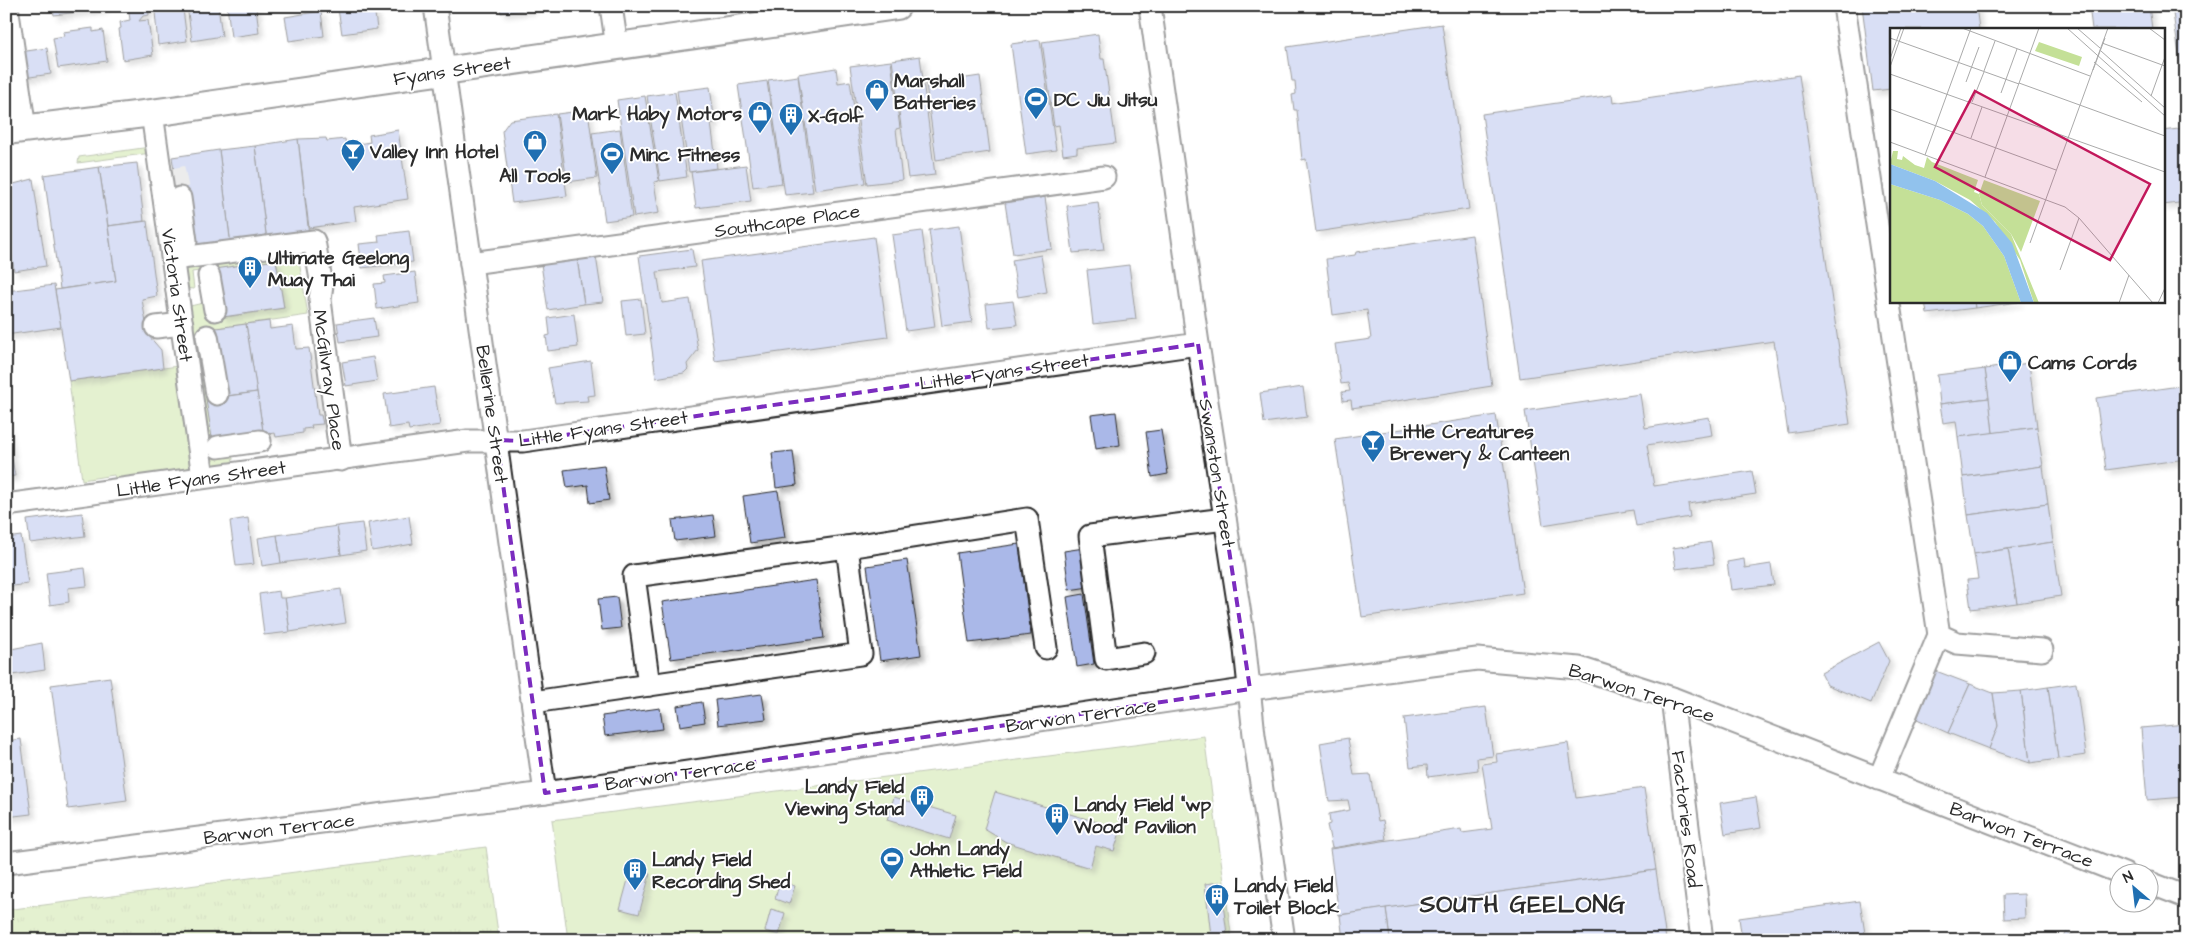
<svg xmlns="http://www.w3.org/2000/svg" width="2192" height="946" font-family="'Architects Daughter',sans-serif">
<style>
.grass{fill:#c4e097;stroke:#788661}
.park{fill:url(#park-tufts);stroke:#788661}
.building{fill:#aab8e8;stroke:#2b2b2b;filter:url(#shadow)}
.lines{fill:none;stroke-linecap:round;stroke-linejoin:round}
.minor-tunnel{stroke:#d5d5d5;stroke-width:21;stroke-dasharray:21 11;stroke-linecap:butt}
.minor-casing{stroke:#2b2b2b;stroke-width:25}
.major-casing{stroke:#2b2b2b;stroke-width:30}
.minor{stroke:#fff;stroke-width:21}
.major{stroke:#fff;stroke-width:26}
.marked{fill:none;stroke:#7b2cbf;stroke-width:4;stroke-dasharray:10 6;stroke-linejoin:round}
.labels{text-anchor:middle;stroke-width:4;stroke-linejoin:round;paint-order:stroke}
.street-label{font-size:19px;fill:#2b2b2b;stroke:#fff}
.poi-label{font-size:19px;font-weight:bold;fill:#2b2b2b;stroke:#fff;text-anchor:start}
.district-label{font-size:24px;font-weight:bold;letter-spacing:1px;fill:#2b2b2b;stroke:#fff}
.inset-road{fill:none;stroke:#aaa;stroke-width:1}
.view{fill:#c2185b;fill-opacity:0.15;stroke:#c2185b;stroke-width:2.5}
.inset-edge{fill:none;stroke:#2b2b2b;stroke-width:2.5}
</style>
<defs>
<pattern id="park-tufts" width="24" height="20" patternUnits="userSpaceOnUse" patternTransform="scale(1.25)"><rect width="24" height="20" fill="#c4e097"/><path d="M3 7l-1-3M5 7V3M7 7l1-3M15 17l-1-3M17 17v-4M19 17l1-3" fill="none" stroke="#a9c082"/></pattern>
<filter id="shadow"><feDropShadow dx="4.5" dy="4.5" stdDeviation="2.5" flood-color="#0004"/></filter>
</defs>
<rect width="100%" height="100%" fill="#fff"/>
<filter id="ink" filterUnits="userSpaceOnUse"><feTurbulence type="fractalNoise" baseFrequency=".02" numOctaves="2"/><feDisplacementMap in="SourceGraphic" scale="10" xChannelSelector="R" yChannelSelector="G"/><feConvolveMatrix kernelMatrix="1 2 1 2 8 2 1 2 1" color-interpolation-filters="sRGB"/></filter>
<g filter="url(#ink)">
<!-- grass -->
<g class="grass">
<polygon points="150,147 151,153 78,163 79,157"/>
<polygon points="297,249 308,315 196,331 200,354 196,355 186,307 203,303 208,320 284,308 276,260 192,272 194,289 183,288 180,264"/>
<polygon points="178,366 192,466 189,470 116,480 114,475 82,480 69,381"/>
<polygon points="198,373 203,374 215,456 230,454 233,458 232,465 212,465"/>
<polygon points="1204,736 1232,940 568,940 552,820"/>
</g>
<!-- park -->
<polygon class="park" points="486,847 499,940 6,940 6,910"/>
<!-- building -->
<g class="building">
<polygon points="52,6 102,6 103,9 54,15"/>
<polygon points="128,6 148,6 149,15 143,16 139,21 148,20 153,55 123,60 119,29 121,28 120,22 130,20"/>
<polygon points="158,6 178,6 178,9 183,9 187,41 158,45 155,12 159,11"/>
<polygon points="187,6 218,6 222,36 192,41"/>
<polygon points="227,6 256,6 259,33 231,37"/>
<polygon points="361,6 374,6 377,29 342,34 338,9"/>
<polygon points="500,6 532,6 532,9 501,13"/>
<polygon points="1862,6 1976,6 1979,29 1891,29 1891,89 1873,91"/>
<polygon points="2089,6 2149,6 2152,29 2092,29"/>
<polygon points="2172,6 2186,6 2186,105"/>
<polygon points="321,11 324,36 289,41 285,17"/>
<polygon points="1442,24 1469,209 1316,232 1306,159 1302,160 1297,110 1294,110 1292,95 1296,94 1295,81 1292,81 1287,47"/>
<polygon points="93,28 93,32 103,30 107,61 58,68 53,38 64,36 63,32"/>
<polygon points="1098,34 1101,59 1104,59 1116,143 1077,148 1077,153 1063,155 1059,125 1054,126 1042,42"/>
<polygon points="1040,40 1056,150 1026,154 1011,44"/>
<polygon points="47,48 51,74 23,78 20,52"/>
<polygon points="920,56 935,175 908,178 892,60"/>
<polygon points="891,61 900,128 896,129 902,180 867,184 850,66"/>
<polygon points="836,68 838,83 850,81 865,183 815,190 798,74"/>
<polygon points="1799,75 1850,424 1788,433 1774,341 1520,378 1482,114 1612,95 1613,103"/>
<polygon points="798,76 813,192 785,195 768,80"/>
<polygon points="980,76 990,152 936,160 926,84"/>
<polygon points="767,81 782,183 753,187 738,85"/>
<polygon points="710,87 715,123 711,123 717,168 689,172 677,91"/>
<polygon points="675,92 687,177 660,181 647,96"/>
<polygon points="645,96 659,181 654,182 659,213 634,217 617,100"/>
<polygon points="588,110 597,178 567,182 557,114"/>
<polygon points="556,114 567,196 512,203 502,131 510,120"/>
<polygon points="2186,128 2186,202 2163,205 2163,131"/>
<polygon points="620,129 632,217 605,221 592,133"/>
<polygon points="398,130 408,199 354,207 356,221 309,228 298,139 326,138 327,141 345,139 346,146 370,142 369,135"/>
<polygon points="298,139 309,235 267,242 255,146"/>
<polygon points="255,146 267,242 231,246 219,150"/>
<polygon points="219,150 231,246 193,251 178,198 172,157"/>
<polygon points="137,163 144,221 108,226 99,167"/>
<polygon points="746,165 751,201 696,208 691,172"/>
<polygon points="99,167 116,281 60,289 44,175"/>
<polygon points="33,179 46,266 14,271 6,215 6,186"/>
<polygon points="1045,197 1052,249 1013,254 1005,203"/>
<polygon points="1098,202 1104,250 1073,253 1067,206"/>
<polygon points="147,221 157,296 142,299 148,335 161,350 163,368 69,381 55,290 116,281 108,226"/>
<polygon points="959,226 972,322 942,326 929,230"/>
<polygon points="409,231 413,262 362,268 359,244 379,242 378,235"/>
<polygon points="922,231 935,327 906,331 892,235"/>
<polygon points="1472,235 1492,386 1352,408 1351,400 1343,401 1342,392 1350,391 1348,383 1341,384 1335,344 1371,339 1367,310 1333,315 1326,259 1355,255 1356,252"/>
<polygon points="874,237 888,337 715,361 701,261"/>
<polygon points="692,249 695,267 657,272 662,303 690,299 698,350 687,364 688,369 684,373 656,378 639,256"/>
<polygon points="1041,255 1047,292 1018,297 1012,260"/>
<polygon points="596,256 603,302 584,304 577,259"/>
<polygon points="577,259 584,304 548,310 541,264"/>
<polygon points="276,260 284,308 223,317 215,269"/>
<polygon points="1129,265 1136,319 1093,324 1087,270"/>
<polygon points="415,272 419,303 377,309 374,284 385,283 384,276"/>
<polygon points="54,285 61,327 6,335 6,291"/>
<polygon points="641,299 645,334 626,336 622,301"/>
<polygon points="1013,301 1017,325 989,328 986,304"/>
<polygon points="1925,301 1974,301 1975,308 1927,314"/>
<polygon points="1974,301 2018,301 2018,302 1975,308"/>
<polygon points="574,314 578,347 548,351 546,336 550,335 548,318"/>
<polygon points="374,318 377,337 340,342 337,323"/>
<polygon points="269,321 270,329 293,326 296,349 309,348 318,415 321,415 323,424 311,425 312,428 303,429 303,433 276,437 275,433 267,434 267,431 263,431 246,324"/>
<polygon points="246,324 257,392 226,396 216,328"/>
<polygon points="373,357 377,381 346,386 342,362"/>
<polygon points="591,361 595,395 587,396 588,401 555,403 548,368"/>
<polygon points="2029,363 2037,427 1993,433 1985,369"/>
<polygon points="1985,369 1989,398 1940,404 1937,375"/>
<polygon points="2186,385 2186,459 2106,470 2096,398"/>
<polygon points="434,387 440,425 409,430 408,425 389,428 384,394"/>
<polygon points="1303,387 1307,417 1264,423 1260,393"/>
<polygon points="257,392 263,431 212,438 206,399"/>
<polygon points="1640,394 1645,428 1709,417 1712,435 1647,445 1654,486 1752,471 1756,494 1688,504 1690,517 1636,526 1633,510 1543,525 1525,411"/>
<polygon points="1989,398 1993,433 1958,437 1956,421 1943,423 1940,404"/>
<polygon points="1116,412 1120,445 1096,449 1091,415"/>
<polygon points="1496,415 1523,593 1362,617 1335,439"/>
<polygon points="6,421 15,476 6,477"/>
<polygon points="2037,427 2043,466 1963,477 1958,437"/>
<polygon points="1161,430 1168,474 1152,477 1146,432"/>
<polygon points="793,451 797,485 776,488 772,453"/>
<polygon points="604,465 609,500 590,503 588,485 567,488 564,470"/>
<polygon points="2043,466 2048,504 1968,515 1963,477"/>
<polygon points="778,491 785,538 750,543 743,496"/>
<polygon points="2048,504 2053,542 1974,554 1968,515"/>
<polygon points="82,513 85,536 30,543 27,520"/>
<polygon points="713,515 716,536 675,541 672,520"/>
<polygon points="409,516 413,544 372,551 368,523"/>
<polygon points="248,518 254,564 236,566 230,521"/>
<polygon points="362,523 366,551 341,555 337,526"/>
<polygon points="337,526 341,555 281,563 277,535"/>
<polygon points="277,535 281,563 262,566 258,538"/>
<polygon points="21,536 28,584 6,587 6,538"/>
<polygon points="1711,542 1714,564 1676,569 1673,548"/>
<polygon points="2053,542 2061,596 2017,603 2008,549"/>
<polygon points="1019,544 1031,635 969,643 957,553"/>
<polygon points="1084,548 1089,587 1069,590 1064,551"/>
<polygon points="2008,549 2017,603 1971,609 1967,580 1978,579 1974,554"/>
<polygon points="1744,559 1745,568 1771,564 1774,585 1731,590 1727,562"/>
<polygon points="907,560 921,655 880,661 867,566"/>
<polygon points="85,568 87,586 68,588 69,602 50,605 46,573"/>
<polygon points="816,580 824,638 671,659 662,602"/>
<polygon points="341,589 346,623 290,632 285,598"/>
<polygon points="279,591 280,598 285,598 290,632 264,635 259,594"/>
<polygon points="1084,594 1094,664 1077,667 1067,597"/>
<polygon points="617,597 621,628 602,630 598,599"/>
<polygon points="1879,642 1889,661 1871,703 1827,685 1821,673"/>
<polygon points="42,643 45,670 6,676 6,650"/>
<polygon points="1936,671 1970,684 1948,733 1917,719"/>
<polygon points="110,677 127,801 68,809 51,685"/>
<polygon points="2076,683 2086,755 2058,759 2048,687"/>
<polygon points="1970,684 1993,693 1998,726 1989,749 1948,733"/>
<polygon points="2048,687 2058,759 2030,763 2021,691"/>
<polygon points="2021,691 2030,763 1989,749 1998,726 1993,693"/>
<polygon points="762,694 766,719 718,725 715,700"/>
<polygon points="702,702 705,722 680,726 677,706"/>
<polygon points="1486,707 1493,756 1477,758 1478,770 1428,777 1427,765 1410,767 1404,718"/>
<polygon points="660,708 663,729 605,736 602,716"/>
<polygon points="2186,724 2186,797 2147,800 2141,728"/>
<polygon points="1348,738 1354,775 1370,774 1378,821 1383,820 1386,839 1332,848 1327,825 1330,824 1329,814 1350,810 1348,800 1329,801 1320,743"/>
<polygon points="21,739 31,814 6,817 6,741"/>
<polygon points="1568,743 1576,798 1644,788 1656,870 1339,915 1330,849 1461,829 1462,833 1492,829 1482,764 1497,762 1496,754"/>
<polygon points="995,792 1121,829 1114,851 1096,846 1090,868 1006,842 984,829"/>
<polygon points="894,797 956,815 949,839 887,820"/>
<polygon points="1756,797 1761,828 1725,834 1720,803"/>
<polygon points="631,869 650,874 639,914 620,909"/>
<polygon points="1656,870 1666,940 1390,940 1386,908"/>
<polygon points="780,881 795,886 789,904 775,899"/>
<polygon points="1220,882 1227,934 1211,936 1205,884"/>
<polygon points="2024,894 2025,918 2004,919 2003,895"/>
<polygon points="1860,901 1866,940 1742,940 1739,918"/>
<polygon points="1386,908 1390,940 1343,940 1340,915"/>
<polygon points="771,909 785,913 779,935 765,931"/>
<polygon points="2066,933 2084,940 2063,940"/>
</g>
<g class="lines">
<!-- minor-tunnel -->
<polyline class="minor-tunnel" points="174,168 180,198"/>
<defs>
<g id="minor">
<polyline points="7,6 25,129"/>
<polyline points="435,6 545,793"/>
<polyline points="611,6 617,47"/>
<polyline points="1150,6 1198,344 1244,640 1254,735 1284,940"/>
<polyline points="1844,6 1939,635 1957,643 2042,650"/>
<polyline points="152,113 203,477"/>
<polyline points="172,256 183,249 186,241 180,198"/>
<polyline points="173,259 314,241 322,285 320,300 341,460"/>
<polyline points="471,263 1104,177"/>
<polyline points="209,276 215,310"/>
<polyline points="156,327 182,324"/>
<polyline points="207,336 217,394"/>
<polyline points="218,447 260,441"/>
<polyline points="6,505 468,441 523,441 1198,344"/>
<polyline points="1144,653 1106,659 1090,536 1225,519"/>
<polyline points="649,685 634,576 847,547 1027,519 1046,648"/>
<polyline points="1672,698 1702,940"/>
<polyline points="533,702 861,654 847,547"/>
<polyline points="1879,779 1939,635"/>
<polyline points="6,863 545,793 1250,689 1477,659 1579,668 1672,698 2124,874"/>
<polyline points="2150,883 2186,897"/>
</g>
<polyline id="major" points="6,131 152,113 897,6"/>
</defs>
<!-- minor casing -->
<use href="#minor" class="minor-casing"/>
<!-- major casing -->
<use href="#major" class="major-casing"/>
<!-- minor -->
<use href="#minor" class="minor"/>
<!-- major -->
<use href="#major" class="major"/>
</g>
</g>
<!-- marked area -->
<path d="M0 0H2192V946H0ZM1198,344l52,345 -705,104 -48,-353 26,1z" fill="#fff" fill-opacity=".55" fill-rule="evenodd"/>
<path class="marked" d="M1198,344l52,345 -705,104 -48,-353 26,1z"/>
<!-- icons -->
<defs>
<symbol id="shop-pin" viewBox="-11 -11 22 30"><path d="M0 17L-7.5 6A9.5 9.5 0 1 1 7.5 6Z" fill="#1f6fb2" stroke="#fff"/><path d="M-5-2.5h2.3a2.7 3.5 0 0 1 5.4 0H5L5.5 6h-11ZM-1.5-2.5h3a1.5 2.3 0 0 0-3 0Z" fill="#fff"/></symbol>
<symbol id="stadium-pin" viewBox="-11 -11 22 30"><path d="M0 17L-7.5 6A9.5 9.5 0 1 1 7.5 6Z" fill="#1f6fb2" stroke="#fff"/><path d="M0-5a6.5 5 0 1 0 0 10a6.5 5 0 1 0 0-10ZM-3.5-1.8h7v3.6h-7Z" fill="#fff"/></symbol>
<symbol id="building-pin" viewBox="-11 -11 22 30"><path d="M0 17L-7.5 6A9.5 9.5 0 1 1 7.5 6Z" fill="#1f6fb2" stroke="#fff"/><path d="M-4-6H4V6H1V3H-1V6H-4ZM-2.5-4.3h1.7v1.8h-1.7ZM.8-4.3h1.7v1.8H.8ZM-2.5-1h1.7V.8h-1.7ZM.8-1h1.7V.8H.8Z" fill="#fff"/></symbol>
<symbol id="bar-pin" viewBox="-11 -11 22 30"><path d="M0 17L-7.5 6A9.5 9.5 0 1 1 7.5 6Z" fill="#1f6fb2" stroke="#fff"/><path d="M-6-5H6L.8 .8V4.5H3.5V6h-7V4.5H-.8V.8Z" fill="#fff"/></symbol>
</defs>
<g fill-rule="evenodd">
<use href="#shop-pin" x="863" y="77" width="28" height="38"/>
<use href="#stadium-pin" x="1022" y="85" width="28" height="38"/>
<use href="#shop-pin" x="746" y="99" width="28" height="38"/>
<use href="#building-pin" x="777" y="101" width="28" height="38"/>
<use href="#shop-pin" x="521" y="128" width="28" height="38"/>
<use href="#bar-pin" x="339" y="137" width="28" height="38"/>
<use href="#stadium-pin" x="598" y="140" width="28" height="38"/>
<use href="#building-pin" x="236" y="254" width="28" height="38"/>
<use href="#shop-pin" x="1996" y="348" width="28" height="38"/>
<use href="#bar-pin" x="1359" y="428" width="28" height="38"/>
<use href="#building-pin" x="908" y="783" width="28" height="38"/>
<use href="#building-pin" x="1043" y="801" width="28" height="38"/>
<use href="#stadium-pin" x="878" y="845" width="28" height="38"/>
<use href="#building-pin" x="621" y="856" width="28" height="38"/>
<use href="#building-pin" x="1203" y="882" width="28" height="38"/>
</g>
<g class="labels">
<!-- street labels -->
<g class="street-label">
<text transform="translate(452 70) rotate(-8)" y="7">Fyans Street</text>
<text transform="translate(787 220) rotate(-8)" y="7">Southcape Place</text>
<text transform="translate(178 295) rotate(82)" y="7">Victoria Street</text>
<text transform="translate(1004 371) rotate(-8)" y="7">Little Fyans Street</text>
<text transform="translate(330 380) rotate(82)" y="7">McGilvray Place</text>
<text transform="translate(493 414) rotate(82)" y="7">Bellerine Street</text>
<text transform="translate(603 428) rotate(-8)" y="7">Little Fyans Street</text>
<text transform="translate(1218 473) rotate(81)" y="7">Swanston Street</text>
<text transform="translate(201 478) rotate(-8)" y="7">Little Fyans Street</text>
<text transform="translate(1642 692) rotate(18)" y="7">Barwon Terrace</text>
<text transform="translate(1081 715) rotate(-8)" y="7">Barwon Terrace</text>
<text transform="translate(680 773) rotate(-8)" y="7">Barwon Terrace</text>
<text transform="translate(1687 819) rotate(83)" y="7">Factories Road</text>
<text transform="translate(279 828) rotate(-7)" y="7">Barwon Terrace</text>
<text transform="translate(2022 834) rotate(21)" y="7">Barwon Terrace</text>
</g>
<!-- poi labels -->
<g class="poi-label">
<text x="894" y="87">Marshall<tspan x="894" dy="22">Batteries</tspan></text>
<text x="1054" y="106">DC Jiu Jitsu</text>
<text x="742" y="120" text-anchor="end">Mark Haby Motors</text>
<text x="808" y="122">X-Golf</text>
<text x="370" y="158">Valley Inn Hotel</text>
<text x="630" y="161">Minc Fitness</text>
<text x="535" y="182" text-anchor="middle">All Tools</text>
<text x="268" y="264">Ultimate Geelong<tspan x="268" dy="22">Muay Thai</tspan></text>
<text x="2028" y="369">Cams Cords</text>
<text x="1390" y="438">Little Creatures<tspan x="1390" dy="22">Brewery &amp; Canteen</tspan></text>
<text x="904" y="793" text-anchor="end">Landy Field<tspan x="904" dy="22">Viewing Stand</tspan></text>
<text x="1074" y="811">Landy Field "wp<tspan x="1074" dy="22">Wood" Pavilion</tspan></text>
<text x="910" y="855">John Landy<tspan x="910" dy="22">Athletic Field</tspan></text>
<text x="652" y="866">Landy Field<tspan x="652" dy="22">Recording Shed</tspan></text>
<text x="1234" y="892">Landy Field<tspan x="1234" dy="22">Toilet Block</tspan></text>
</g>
<!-- district labels -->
<g class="district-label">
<text x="1523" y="912">SOUTH GEELONG</text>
</g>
</g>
<!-- overview -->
<g transform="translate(1890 28)">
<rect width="275" height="275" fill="#fff"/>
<path d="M94,152l56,21 -19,51 -10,-18 -29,-29 -3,-11z" fill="#c4e097"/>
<path d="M149,14l43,15 -3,9 -44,-15zM3,123h5l-1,8 5,1 1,-4 12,9 9,3 3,-11 5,5 46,18 -4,12 5,2 3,11 29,29 28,69h-5l-14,-43 -25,-38 -25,-22 -35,-19 -45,-17zM0,156l50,16 28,14 15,12 21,30 17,47h-131z" fill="#c4e097"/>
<path d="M0,136l45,17 52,32 25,30 22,60h-13l-17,-47 -21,-30 -15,-12 -28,-14 -50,-16z" fill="#91c2ed"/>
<path class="inset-road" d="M72,0l128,48M177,0l98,88M187,0l23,20M259,0l16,12M0,10l129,46M212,15l63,23M211,23l64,57M0,31l11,-31M204,34l48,40M0,39l14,-39M203,42l12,-32M94,43l11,-30M0,46l275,98M76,54l13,-35M129,55l146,53M111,65l16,-44M261,68l14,-39M82,74l12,-30M0,81l166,61M81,110l11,-31M0,114l175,65 14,11 74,85M35,127l46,-127M95,149l54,-149M140,215l78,-215M170,242l19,-52M229,275l10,-28M268,275l7,-15"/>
<path class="view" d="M85,63l175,93 -40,76 -175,-93z"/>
<rect width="275" height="275" class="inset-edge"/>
</g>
<!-- margin -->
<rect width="2192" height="946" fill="none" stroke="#fff" stroke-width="25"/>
<rect x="12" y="12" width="2167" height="921" fill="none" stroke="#2b2b2b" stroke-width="2" filter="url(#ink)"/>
<!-- north arrow -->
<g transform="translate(2134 888) rotate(332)"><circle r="24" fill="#ffffff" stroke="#aaaaaa"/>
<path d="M0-4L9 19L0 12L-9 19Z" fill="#1f6fb2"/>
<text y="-8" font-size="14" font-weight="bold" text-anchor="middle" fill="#2b2b2b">N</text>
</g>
</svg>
